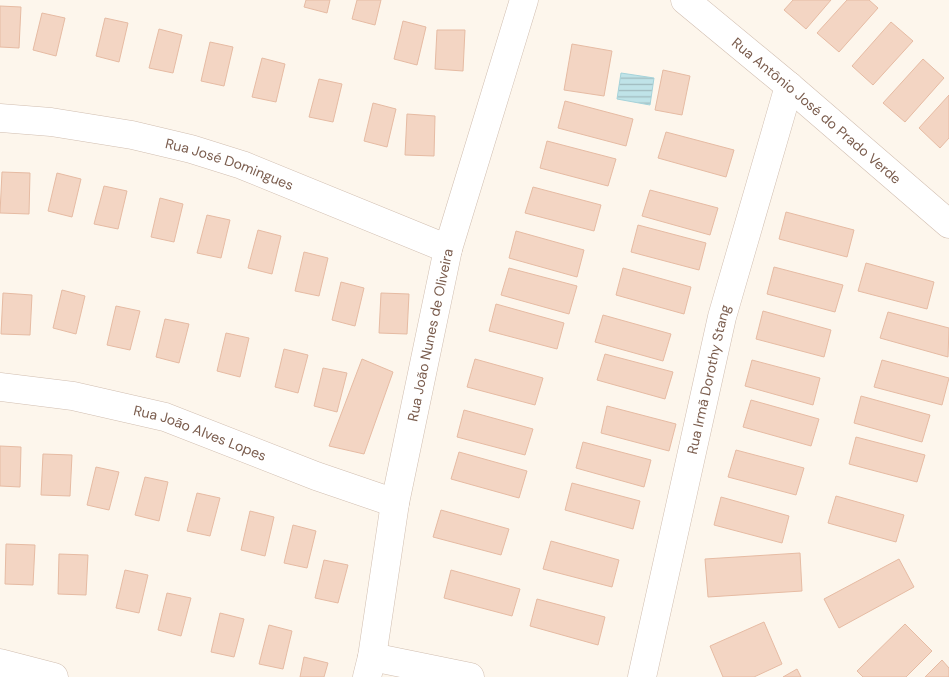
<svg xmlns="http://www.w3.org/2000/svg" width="949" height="677" font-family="'DM Sans',sans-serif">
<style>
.water{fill:url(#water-rules);stroke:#a5d3da}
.building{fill:#f3d5c3;stroke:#e6bba3}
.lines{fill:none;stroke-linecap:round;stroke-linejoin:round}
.minor-casing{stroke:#d1beb0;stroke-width:29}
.minor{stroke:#fff;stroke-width:28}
.labels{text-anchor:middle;stroke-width:4;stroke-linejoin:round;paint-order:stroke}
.street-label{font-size:14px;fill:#7a5c4d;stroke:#fffaf3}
</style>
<defs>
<pattern id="water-rules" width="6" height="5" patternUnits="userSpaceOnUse" patternTransform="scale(1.25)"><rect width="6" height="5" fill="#bfe3e8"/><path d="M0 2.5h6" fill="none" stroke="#a0bbbe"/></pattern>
</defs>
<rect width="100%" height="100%" fill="#fdf6ec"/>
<!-- water -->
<polygon class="water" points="621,73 654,78 650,105 617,99"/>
<!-- building -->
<g class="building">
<polygon points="306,0 330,0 327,13 304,7"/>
<polygon points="357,0 381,0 375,25 352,19"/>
<polygon points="793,0 831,0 806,29 784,10"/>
<polygon points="847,0 869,0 878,8 839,52 817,33"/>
<polygon points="0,6 21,7 19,48 0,47"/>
<polygon points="42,13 65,18 56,56 33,50"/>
<polygon points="105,18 128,23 119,62 96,56"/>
<polygon points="403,21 426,27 417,65 394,59"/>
<polygon points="891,22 913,41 873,85 852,66"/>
<polygon points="159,29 182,35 173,73 149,68"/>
<polygon points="437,30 465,30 463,71 435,69"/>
<polygon points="210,42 233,47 224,86 201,81"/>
<polygon points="572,44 612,51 604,96 564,90"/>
<polygon points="262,58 285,64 276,102 252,97"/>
<polygon points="923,59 944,78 905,122 883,103"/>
<polygon points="663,70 690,76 682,115 655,110"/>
<polygon points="319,79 342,84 333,122 309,117"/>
<polygon points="949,95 949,138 940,148 919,128"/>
<polygon points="565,101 633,119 626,146 558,128"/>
<polygon points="373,103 396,109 387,147 364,141"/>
<polygon points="407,114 435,116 434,156 405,155"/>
<polygon points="666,132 734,150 726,177 658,158"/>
<polygon points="547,141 616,159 608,186 540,168"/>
<polygon points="2,172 30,173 29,214 0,213"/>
<polygon points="57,173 81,179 72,217 48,211"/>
<polygon points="104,186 127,191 118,229 94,224"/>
<polygon points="533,187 601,205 594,231 525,213"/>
<polygon points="650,190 718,208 710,235 642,216"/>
<polygon points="160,198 183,204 174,242 151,237"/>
<polygon points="786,212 854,230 847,257 779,239"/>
<polygon points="207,215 230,220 221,258 197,253"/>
<polygon points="638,225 706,243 699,270 631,252"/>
<polygon points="258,230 281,236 272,274 248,268"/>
<polygon points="516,231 584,250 577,277 509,258"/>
<polygon points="304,252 328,258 319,296 295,291"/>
<polygon points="866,263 934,282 927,309 858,291"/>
<polygon points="774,267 843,285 835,312 767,294"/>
<polygon points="509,268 577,286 569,314 501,295"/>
<polygon points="623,268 691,287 684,314 616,295"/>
<polygon points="341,282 364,288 355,326 332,320"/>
<polygon points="62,290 85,296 76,334 53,328"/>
<polygon points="3,293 32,295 30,335 1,334"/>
<polygon points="381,293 409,294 407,334 379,333"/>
<polygon points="496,304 564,323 557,349 489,331"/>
<polygon points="116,306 140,311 130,350 107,345"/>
<polygon points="763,311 831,330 824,357 756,339"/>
<polygon points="888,312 949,328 948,357 880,338"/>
<polygon points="603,315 671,334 663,361 595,342"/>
<polygon points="165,319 189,324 179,363 156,357"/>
<polygon points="226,333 249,338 240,377 217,371"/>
<polygon points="284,349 308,355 298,393 275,387"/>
<polygon points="605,354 673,372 665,399 597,380"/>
<polygon points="362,359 393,372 364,454 329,446"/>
<polygon points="475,359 543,378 535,405 467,387"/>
<polygon points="752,360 820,378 813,405 745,386"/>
<polygon points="882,360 949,378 942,405 874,387"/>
<polygon points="323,368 347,373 337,412 314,406"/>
<polygon points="861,396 930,415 922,442 854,423"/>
<polygon points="751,400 819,419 811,446 743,427"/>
<polygon points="607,406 676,424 669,451 601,433"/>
<polygon points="464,410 533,429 525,455 457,437"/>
<polygon points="856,437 925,455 917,482 849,464"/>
<polygon points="583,442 651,460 644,487 576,468"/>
<polygon points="0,446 21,447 20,487 0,486"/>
<polygon points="736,450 804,468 796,495 728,477"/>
<polygon points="459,452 527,471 519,498 451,479"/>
<polygon points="43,454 72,455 70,496 41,495"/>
<polygon points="96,467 119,472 109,510 87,505"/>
<polygon points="145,477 168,482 159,521 135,515"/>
<polygon points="572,483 640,501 633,529 565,510"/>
<polygon points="197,493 220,498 210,536 187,531"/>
<polygon points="836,496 904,515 896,542 828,523"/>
<polygon points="721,497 789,516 782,543 714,525"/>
<polygon points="441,510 509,529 501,555 433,537"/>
<polygon points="250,511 274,517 265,556 241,550"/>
<polygon points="293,525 316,531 307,568 284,563"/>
<polygon points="551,541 619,560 612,587 543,569"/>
<polygon points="6,544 35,545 33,585 5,584"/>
<polygon points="800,553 802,591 708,597 705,559"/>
<polygon points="59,554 88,555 86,595 58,594"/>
<polygon points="899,559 914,587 839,628 824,599"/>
<polygon points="324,560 348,565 338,603 315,598"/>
<polygon points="125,570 148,575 139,613 116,608"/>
<polygon points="451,570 520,589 512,616 444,598"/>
<polygon points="167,593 191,598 181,636 158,630"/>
<polygon points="537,599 605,617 598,645 530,626"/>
<polygon points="220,613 244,619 234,657 211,652"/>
<polygon points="764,622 782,664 754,677 723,677 710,646"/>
<polygon points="905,624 932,651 906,677 863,677 857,671"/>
<polygon points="269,625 292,631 283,669 259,664"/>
<polygon points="304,657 328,663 324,677 300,677"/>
<polygon points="942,660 949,668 949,677 925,677"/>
<polygon points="797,669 801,677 783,677"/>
</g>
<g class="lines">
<defs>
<g id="minor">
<path id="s1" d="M685,0l104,86 160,138"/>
<path id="s2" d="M0,118l51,4 81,13 59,14 51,16 206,84"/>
<path id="s3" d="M0,387l73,9 92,21 151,59 79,27"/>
<polyline points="372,657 470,677"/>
<polyline points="0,663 54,677"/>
<path id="s4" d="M367,677l5,-20 23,-154 53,-254 76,-249"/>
<path id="s5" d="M642,677l80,-360 67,-231"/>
</g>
</defs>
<!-- minor casing -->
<use href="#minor" class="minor-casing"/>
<!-- minor -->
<use href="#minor" class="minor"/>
</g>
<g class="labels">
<!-- street labels -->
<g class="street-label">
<text dy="5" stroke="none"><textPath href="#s1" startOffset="172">Rua Antônio José do Prado Verde</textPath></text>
<text dy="5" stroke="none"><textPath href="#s2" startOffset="235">Rua José Domingues</textPath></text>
<text dy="5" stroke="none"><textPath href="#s4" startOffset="348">Rua João Nunes de Oliveira</textPath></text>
<text dy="5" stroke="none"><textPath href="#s5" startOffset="305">Rua Irmã Dorothy Stang</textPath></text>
<text dy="5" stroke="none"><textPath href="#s3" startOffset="206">Rua João Alves Lopes</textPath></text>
</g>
</g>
</svg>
